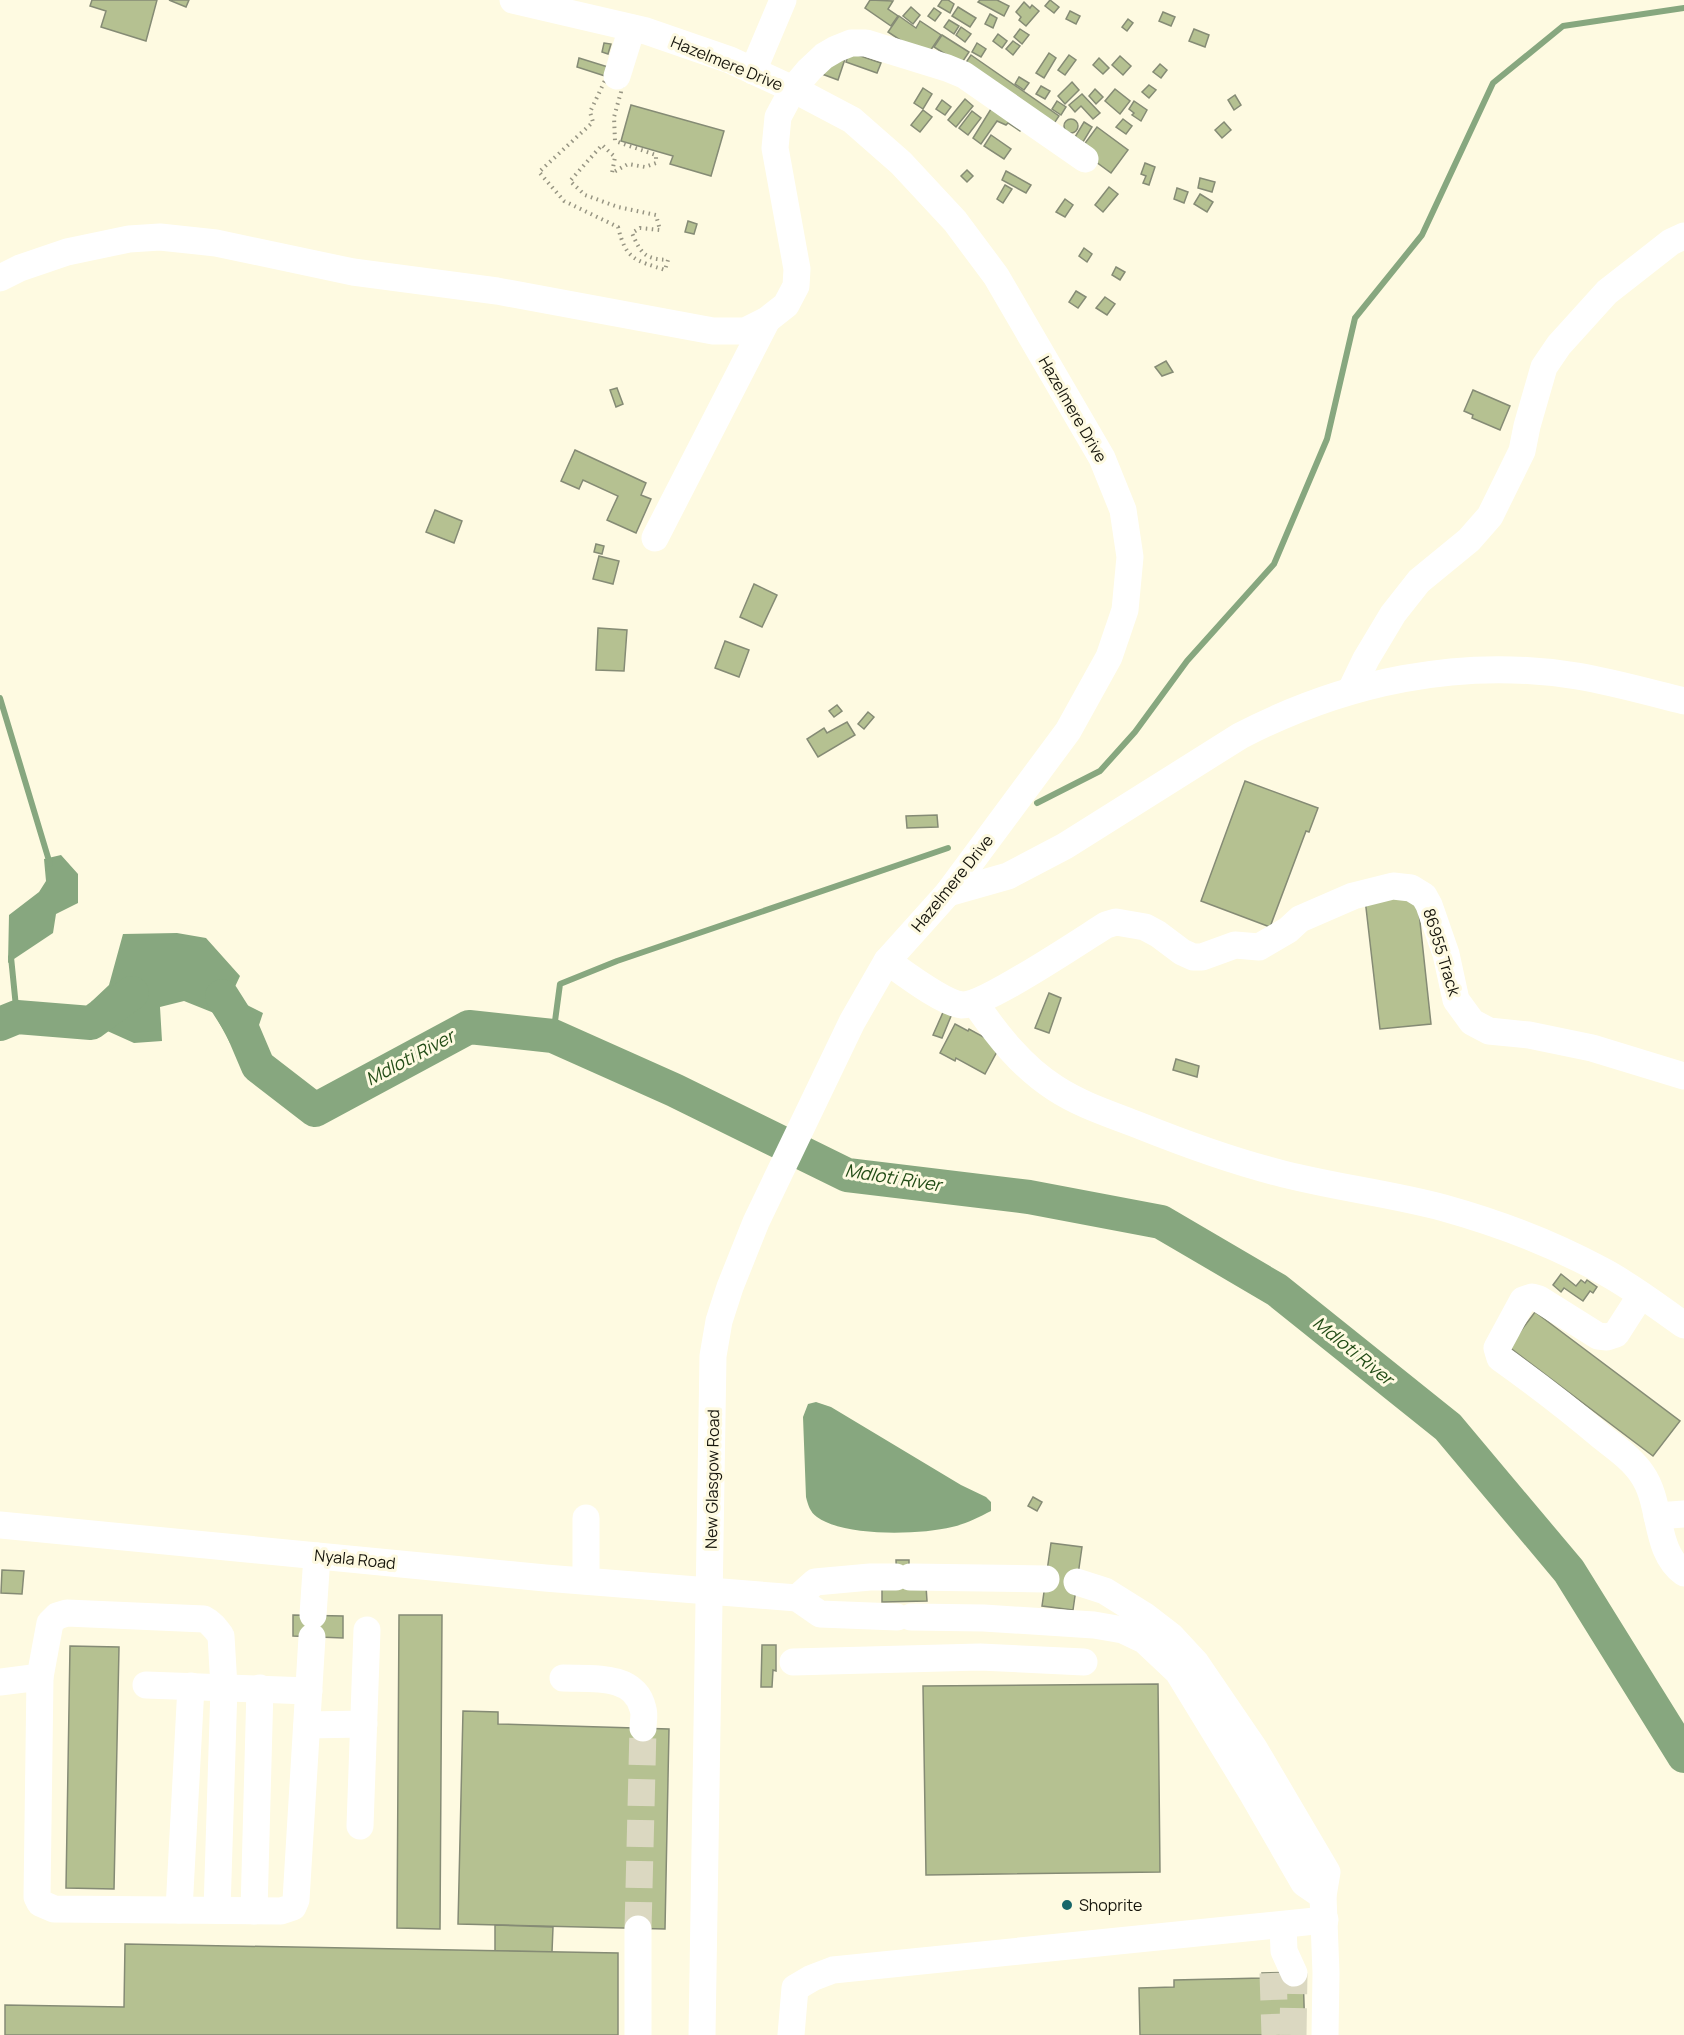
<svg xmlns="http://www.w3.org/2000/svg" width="1684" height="2035" font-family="Manrope,sans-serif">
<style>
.water{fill:#87a77f}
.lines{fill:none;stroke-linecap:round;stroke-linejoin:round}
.stream{stroke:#87a77f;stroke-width:6}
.river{stroke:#87a77f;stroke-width:34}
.building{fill:#b5c191;stroke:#858b75;stroke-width:1.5}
.minor-tunnel{stroke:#dbd8c1;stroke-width:27;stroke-dasharray:27 14;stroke-linecap:butt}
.path{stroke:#979583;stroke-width:4;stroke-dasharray:1.5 4.5;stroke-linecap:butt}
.minor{stroke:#fff;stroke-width:27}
.poi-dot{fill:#176669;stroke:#fefae1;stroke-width:2}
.labels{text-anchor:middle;stroke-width:6;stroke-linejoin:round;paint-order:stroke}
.street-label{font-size:16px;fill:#16150c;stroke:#fefae1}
.poi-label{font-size:16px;fill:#16150c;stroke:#fefae1;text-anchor:start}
.water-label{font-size:18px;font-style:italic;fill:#224c16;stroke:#fefae1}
</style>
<rect width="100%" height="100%" fill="#fefae1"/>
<!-- water -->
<g class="water">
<polygon points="61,855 78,874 78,903 56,914 53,933 8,963 9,915 39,892 46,881 44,859"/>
<polygon points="177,933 206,938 240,976 233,991 237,1000 263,1013 257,1031 230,1043 214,1013 184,1001 160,1007 162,1041 134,1043 94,1025 91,1002 109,985 123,934"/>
<path d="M816,1402l15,5 130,78 25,12 5,5v9c-12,6 -25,13 -39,16 -33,8 -107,10 -135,-10 -7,-5 -9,-12 -11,-20l-3,-80 5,-13z"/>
</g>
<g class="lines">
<!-- stream -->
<g class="stream">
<polyline points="0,698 50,864"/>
<polyline points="1037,803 1100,771 1135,732 1187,661 1274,564 1327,439 1355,318 1422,235 1493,83 1563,26 1684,8"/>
<polyline points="14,954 11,957 17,1017"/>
<polyline points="553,1036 560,984 617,961 948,848"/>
</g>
<!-- river -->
<g class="river">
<polyline points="222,996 241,1026 258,1066 315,1110 469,1027 553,1036 674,1090 847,1175 1029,1197 1161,1222 1277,1290 1448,1427 1569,1571 1684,1756"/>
<polyline points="0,1024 17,1017 91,1023 132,993"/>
</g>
</g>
<!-- building -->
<g class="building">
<polygon points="92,0 157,0 146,41 101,27 106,11 90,6"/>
<polygon points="169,0 189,0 186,7"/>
<polygon points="870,0 893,1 888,9 898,16 891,26 865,8"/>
<polygon points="942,0 948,0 954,4 950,13 938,6"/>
<polygon points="980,0 997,0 1009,6 1004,16 978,2"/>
<polygon points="1050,0 1059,7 1054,13 1045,6"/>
<polygon points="1024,2 1030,8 1032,5 1039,11 1026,26 1019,20 1021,17 1016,12"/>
<polygon points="911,7 920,15 913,24 903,16"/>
<polygon points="958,7 976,18 970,27 952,16"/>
<polygon points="934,8 941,13 935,21 928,16"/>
<polygon points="1070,11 1080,16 1076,24 1066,19"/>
<polygon points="1163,12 1175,17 1171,26 1159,21"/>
<polygon points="990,14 997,18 993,28 985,24"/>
<polygon points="899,16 916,28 920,21 941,35 926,57 888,32"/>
<polygon points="1128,19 1133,23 1127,31 1122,27"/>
<polygon points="949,20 959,26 954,34 944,27"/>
<polygon points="961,27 971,34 965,42 956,35"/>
<polygon points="1020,29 1029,35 1022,44 1014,37"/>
<polygon points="1194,29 1209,35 1205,47 1189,41"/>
<polygon points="998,34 1007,41 1002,48 993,41"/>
<polygon points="942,35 969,52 961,64 934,47"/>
<polygon points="1013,41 1020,46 1013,55 1006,49"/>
<polygon points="604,43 611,44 608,54 602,52"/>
<polygon points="977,43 986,49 981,57 972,52"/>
<polygon points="849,52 881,63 877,73 846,62"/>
<polygon points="1049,53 1056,58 1044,78 1036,73"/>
<polygon points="971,55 1059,116 1053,125 965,64"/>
<polygon points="1069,55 1076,60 1065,75 1058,70"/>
<polygon points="833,56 845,59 838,80 822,74"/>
<polygon points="1120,56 1131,66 1123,75 1112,65"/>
<polygon points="579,58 608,67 605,76 577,67"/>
<polygon points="1099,58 1109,68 1103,74 1093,65"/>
<polygon points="1160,64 1167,70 1161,78 1153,72"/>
<polygon points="1019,77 1029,83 1024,90 1015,84"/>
<polygon points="1072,82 1079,90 1065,104 1058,96"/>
<polygon points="1149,85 1156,90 1149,98 1142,92"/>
<polygon points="1041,86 1050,91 1045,99 1036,94"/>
<polygon points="923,88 932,94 923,109 914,103"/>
<polygon points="1095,89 1103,97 1096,104 1089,96"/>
<polygon points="1115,89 1130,101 1120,114 1105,101"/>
<polygon points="1082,94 1100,113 1093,119 1081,106 1075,112 1069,105"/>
<polygon points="1235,95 1241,105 1234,110 1228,100"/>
<polygon points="965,99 973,106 956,127 948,120"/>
<polygon points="942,100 951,107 945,115 936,109"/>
<polygon points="1057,101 1066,107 1061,115 1052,109"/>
<polygon points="1134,101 1147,110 1141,121 1132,115 1134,113 1129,109"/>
<polygon points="994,104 1024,126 1020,131 1008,123 1006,125 997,121 981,144 973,138"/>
<polygon points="631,105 724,131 711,176 670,164 673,156 621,141"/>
<polygon points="923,110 932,117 920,132 911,125"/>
<polygon points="972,111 981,118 968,135 959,128"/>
<polygon points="1123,119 1132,126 1126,134 1116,127"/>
<circle cx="1071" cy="126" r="7"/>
<polygon points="1084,122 1092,127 1083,142 1075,137"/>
<polygon points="1224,122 1231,130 1222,138 1215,130"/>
<polygon points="1097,127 1128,150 1111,173 1080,150"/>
<polygon points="991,135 1011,149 1004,159 984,146"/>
<polygon points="1145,163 1155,167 1149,185 1143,183 1146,176 1141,174"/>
<polygon points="967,170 973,176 967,182 961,176"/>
<polygon points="1006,171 1031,185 1026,193 1002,180"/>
<polygon points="1200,178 1215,182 1212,192 1198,188"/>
<polygon points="1005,185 1012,189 1003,203 997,199"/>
<polygon points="1109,187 1118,194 1103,212 1095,205"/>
<polygon points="1177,188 1188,192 1184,203 1174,199"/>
<polygon points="1200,194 1213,202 1207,212 1194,204"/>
<polygon points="1065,199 1073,205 1065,217 1056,212"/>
<polygon points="688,221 697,224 694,234 685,232"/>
<polygon points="1084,248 1092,254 1087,262 1079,256"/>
<polygon points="1116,267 1125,272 1120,280 1112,275"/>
<polygon points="1076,291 1086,297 1078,308 1069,302"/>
<polygon points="1105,297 1115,304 1107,315 1096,308"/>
<polygon points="1166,361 1173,372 1162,376 1155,367"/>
<polygon points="617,388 623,404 616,407 610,390"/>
<polygon points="1473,390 1510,406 1500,430 1472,418 1473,415 1464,411"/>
<polygon points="575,450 646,483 641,495 651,499 636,533 607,520 618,496 583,480 579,489 561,481"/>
<polygon points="435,510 462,521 454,543 426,532"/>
<polygon points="596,544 604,546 602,554 594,552"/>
<polygon points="599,556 619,561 613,584 593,579"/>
<polygon points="754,584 777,595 762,627 740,617"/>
<polygon points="598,628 627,630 624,671 596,670"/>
<polygon points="725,641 749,650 739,677 715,668"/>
<polygon points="837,705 842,711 834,717 829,711"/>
<polygon points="868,712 874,717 864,729 858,724"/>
<polygon points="847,722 855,735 818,757 807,739 824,728 827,733"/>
<polygon points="1245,781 1318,808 1309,832 1306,831 1270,927 1201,901"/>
<polygon points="937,815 938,827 907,828 906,816"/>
<polygon points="1417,894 1431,1024 1380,1029 1365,899"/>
<polygon points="1049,993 1061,998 1049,1033 1035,1028"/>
<polygon points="948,1001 956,1004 942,1038 933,1035"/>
<polygon points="955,1024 968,1031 969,1029 1000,1046 985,1074 956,1058 955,1061 940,1053"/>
<polygon points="1176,1059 1199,1066 1197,1077 1173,1070"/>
<polygon points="1561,1274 1576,1286 1581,1280 1585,1283 1587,1280 1597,1287 1593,1293 1590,1291 1583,1301 1564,1288 1561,1292 1553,1285"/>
<polygon points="1535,1312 1680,1421 1653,1456 1509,1347"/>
<polygon points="1033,1497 1042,1502 1037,1511 1028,1506"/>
<polygon points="1051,1543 1082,1547 1073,1610 1042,1606"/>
<polygon points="896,1560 909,1560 909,1587 897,1587"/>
<polygon points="2,1570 24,1571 22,1594 1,1593"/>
<polygon points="926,1586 927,1601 882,1602 882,1587"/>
<polygon points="293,1615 343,1616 343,1638 293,1636"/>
<polygon points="399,1615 442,1615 440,1929 397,1928"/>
<polygon points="762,1645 776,1645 776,1671 773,1670 772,1687 761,1687"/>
<polygon points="70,1646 119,1647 114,1889 66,1888"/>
<polygon points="1158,1684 1160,1872 926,1875 923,1686"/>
<polygon points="463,1711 498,1712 498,1724 669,1729 665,1929 458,1924"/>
<polygon points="495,1925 553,1927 552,1952 495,1951"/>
<polygon points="125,1944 618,1953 618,2035 5,2035 5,2005 124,2007"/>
<polygon points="1303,1972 1305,2035 1140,2035 1139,1988 1174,1987 1174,1980 1263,1978 1262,1973"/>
</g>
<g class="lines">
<!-- minor-tunnel -->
<g class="minor-tunnel">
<polyline points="638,1929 643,1728"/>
<polyline points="1273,1973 1275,2035"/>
<polyline points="1293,2035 1294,1973"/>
</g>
<!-- path -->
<path class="path" d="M608,74l15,3 -2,15 -7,25 1,24 41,14v8l-11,4 -17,-3 -16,9 3,-16 -13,-12 -32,36 15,14 33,12 38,8 4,15 -20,-2 -8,5c9,21 13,26 36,27l-3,10c-30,-10 -39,-10 -47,-43l-54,-26 -25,-29 54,-50 -3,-10z"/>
<!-- minor -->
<g class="minor">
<polyline points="513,0 646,31 730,60 799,92 852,120 901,163 955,221 996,276 1102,458 1123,510 1130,557 1125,610 1109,657 1068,731 948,893 887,961 852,1022 756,1222 730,1287 719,1321 713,1356 702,2035"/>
<polyline points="753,71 783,0"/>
<polyline points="617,76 632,28"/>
<polyline points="0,278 20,268 67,252 129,239 160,237 216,243 353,272 497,291 713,331 745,331 767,320 786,305 796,286 797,269 775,148 778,117 793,89 809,70 824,56 836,49 851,43 866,43 947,68 964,75 1085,159"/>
<polyline points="655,538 767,320"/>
<polyline points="1351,690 1366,659 1393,614 1419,581 1469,540 1490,516 1522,451 1527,426 1544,367 1559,345 1607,292 1671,242 1684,236"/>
<path d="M948,893l60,-17 57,-30 175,-110c104,-54 220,-79 337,-60 36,6 71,16 107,25"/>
<path d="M887,961c17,12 56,42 75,44 22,1 120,-65 144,-80l10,-3 29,5 13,7 24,18 11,5h9l33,-12 24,2 29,-17 12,-11 53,-23 40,-10 18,2 13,8 5,9 17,49 10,46 16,22 17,9 40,4 63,13 92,28"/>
<path d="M975,1003c22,32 47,64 80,85 26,17 55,26 83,37 45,18 91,35 138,47 55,15 113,21 168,36 54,15 107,35 157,62 29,15 56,36 83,55"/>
<path d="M1641,1295l-25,39 -9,3 -9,-1 -59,-37 -7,-2 -9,3 -26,48 3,10c35,25 69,51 102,79 14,11 30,22 40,37 21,30 11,76 42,99"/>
<polyline points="1657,1516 1684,1514"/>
<polyline points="0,1525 545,1578 797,1598 815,1582 870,1577 896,1577"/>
<polyline points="910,1577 1046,1579"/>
<polyline points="586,1581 586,1518"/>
<polyline points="1077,1582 1105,1591 1145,1616 1171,1636 1196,1663 1254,1748 1327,1872 1323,1896 1326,1973 1325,2035"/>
<polyline points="797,1598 820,1614 897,1617"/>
<polyline points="313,1615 317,1556"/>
<polyline points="911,1617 984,1618 1094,1625 1123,1630 1144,1640 1178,1672 1252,1793 1304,1883 1323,1896"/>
<polyline points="793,1662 980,1657 1084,1662"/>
<path d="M40,1677l10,-54 7,-7 10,-3 137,6c8,4 12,10 17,17l3,51 -7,223"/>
<path d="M563,1678c27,1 72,-5 80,31 2,6 0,13 0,19"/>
<polyline points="0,1682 40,1677 37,1897 40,1903 54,1909 281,1911 293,1907 296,1900 312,1637"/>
<polyline points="146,1685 309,1691"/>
<polyline points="307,1725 364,1724"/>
<polyline points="360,1826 367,1630"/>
<polyline points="179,1910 191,1686"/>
<polyline points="254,1911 260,1688"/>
<polyline points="1283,1925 1284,1951 1294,1973"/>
<polyline points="638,2035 638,1929"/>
<polyline points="791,2035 795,1988 812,1978 833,1970 1325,1920"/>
</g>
</g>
<!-- markers -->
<circle class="poi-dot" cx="1067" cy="1905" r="6"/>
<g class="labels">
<!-- street labels -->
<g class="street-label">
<text transform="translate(727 63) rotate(22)" y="6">Hazelmere Drive</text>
<text transform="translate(1073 409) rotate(60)" y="6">Hazelmere Drive</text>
<text transform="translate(952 883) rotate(-51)" y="6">Hazelmere Drive</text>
<text transform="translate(1442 952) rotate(73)" y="6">86955 Track</text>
<text transform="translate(712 1479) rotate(-89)" y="6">New Glasgow Road</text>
<text transform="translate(355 1559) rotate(6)" y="6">Nyala Road</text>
</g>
<!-- poi labels -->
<g class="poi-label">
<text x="1079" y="1911">Shoprite</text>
</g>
<!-- water labels -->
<g class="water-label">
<text transform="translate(410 1058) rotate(-28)" y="6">Mdloti River</text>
<text transform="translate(893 1178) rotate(9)" y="6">Mdloti River</text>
<text transform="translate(1353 1351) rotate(39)" y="6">Mdloti River</text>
</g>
</g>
</svg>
